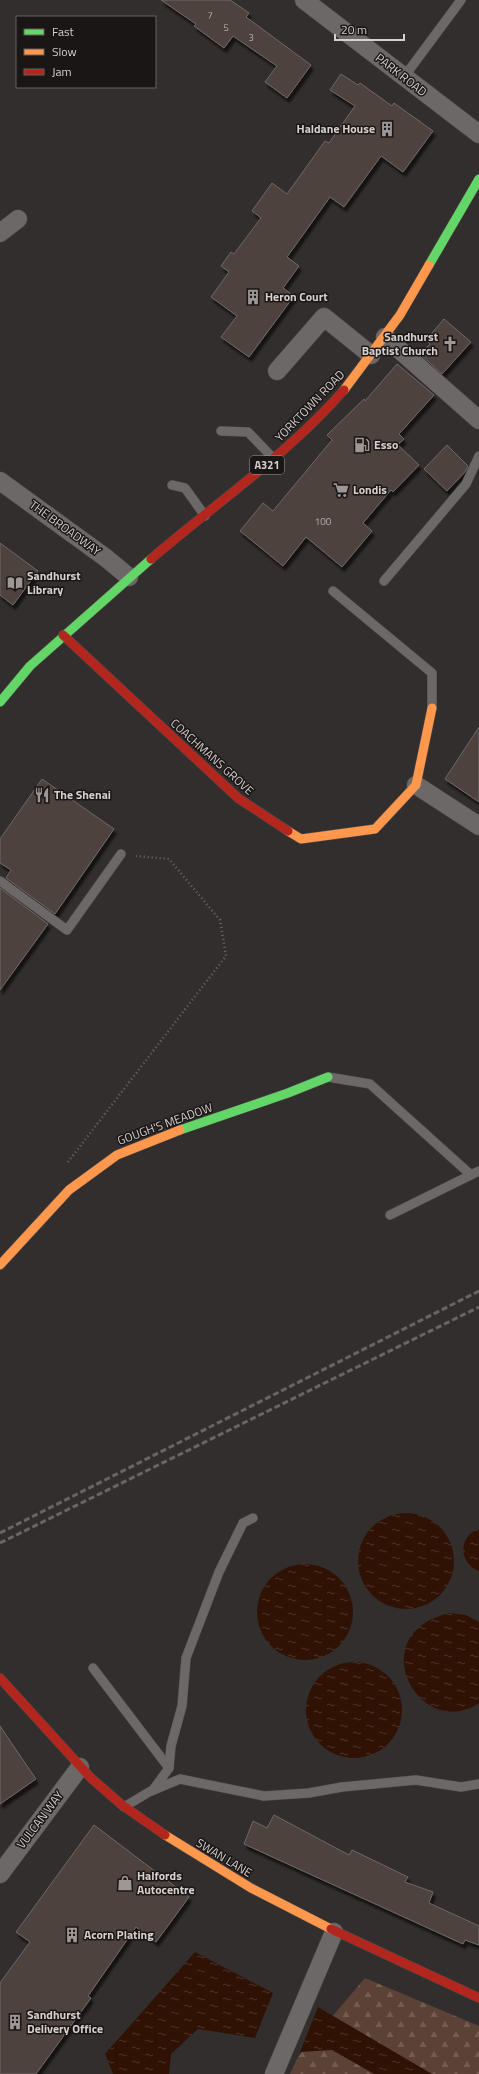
<svg xmlns="http://www.w3.org/2000/svg" width="479" height="2074" font-family="'Titillium Web',sans-serif">
<style>
.forest{fill:url(#forest-firs)}
.water{fill:url(#water-ripples)}
.building{fill:#4d423e;stroke:#6c6968;filter:url(#shadow)}
.lines{fill:none;stroke-linecap:round;stroke-linejoin:round}
.lane-casing{stroke:#4f4b4a;stroke-width:10}
.street-casing{stroke:#4f4b4a;stroke-width:19}
.fast-casing{stroke:#4f4b4a;stroke-width:10}
.slow-casing{stroke:#4f4b4a;stroke-width:10}
.jam-casing{stroke:#4f4b4a;stroke-width:10}
.path{stroke:#6c6968;stroke-width:2.5;stroke-dasharray:1 3;stroke-linecap:butt}
.lane{stroke:#6b6867;stroke-width:9}
.street{stroke:#6b6867;stroke-width:18}
.fast{stroke:#63d668;stroke-width:9}
.slow{stroke:#ff974d;stroke-width:9}
.jam{stroke:#b3261e;stroke-width:9}
.rail{stroke:#696564;stroke-width:3;stroke-dasharray:6 3;stroke-linecap:butt}
.labels{text-anchor:middle;stroke-width:3;stroke-linejoin:round;paint-order:stroke}
.number-label{font-size:10px;fill:#b4acaa}
.shield{fill:#1a1615;stroke:#9e9896;stroke-width:1}
.shield-label{font-size:11px;font-weight:bold;fill:#d6d0ce}
.street-label{font-size:12px;fill:#d6d0ce;stroke:#1a1615}
.poi-label{font-size:12px;font-weight:bold;fill:#d6d0ce;stroke:#1a1615;text-anchor:start}
</style>
<defs>
<pattern id="forest-firs" width="22" height="20" patternUnits="userSpaceOnUse"><rect width="22" height="20" fill="#5c4236"/><path d="M5 1l3.5 6h-7zM16 11l3.5 6h-7z" fill="#735c52"/></pattern>
<pattern id="water-ripples" width="26" height="14" patternUnits="userSpaceOnUse"><rect width="26" height="14" fill="#301205"/><path d="M2 4q2-2 4 0t4 0M15 11q2-2 4 0t4 0" fill="none" stroke="#4d3328"/></pattern>
<filter id="shadow"><feDropShadow dx="2.5" dy="4.5" stdDeviation="1" flood-color="#0009"/></filter>
</defs>
<rect width="100%" height="100%" fill="#322e2d"/>
<!-- forest -->
<polygon class="forest" points="365,1978 479,2026 479,2074 290,2074 298,2057"/>
<!-- water -->
<g class="water">
<circle cx="406" cy="1561" r="48"/>
<path d="M479,1529v42c-21,-8 -21,-35 0,-42z"/>
<circle cx="305" cy="1612" r="48"/>
<path d="M450,1613l16,2 13,7v81c-60,40 -119,-70 -29,-90z"/>
<circle cx="354" cy="1710" r="48"/>
<polygon points="195,1952 273,1993 255,2038 198,2029 171,2054 169,2074 113,2074 105,2054"/>
<polygon points="318,2007 432,2074 374,2074 332,2050 300,2052"/>
</g>
<!-- building -->
<g class="building">
<polygon points="161,0 230,0 249,13 246,17 311,65 287,98 265,82 277,66 233,36 224,48 194,26 196,24"/>
<polygon points="341,74 358,85 360,83 392,106 394,103 433,131 403,172 381,156 344,207 330,197 287,257 299,266 283,288 294,296 249,357 221,337 237,316 211,297 229,272 221,266 231,252 234,254 261,218 252,211 272,183 287,194 325,141 329,143 355,106 330,90"/>
<polygon points="444,319 471,342 442,374 420,354 430,344 426,340"/>
<polygon points="397,364 434,395 399,434 404,439 398,445 419,465 393,492 391,490 363,523 372,531 342,567 306,537 283,566 240,531 263,503 273,511 332,440 327,435 364,399 365,401"/>
<polygon points="447,445 468,466 465,472 447,491 424,469"/>
<polygon points="0,543 38,571 13,605 0,595"/>
<polygon points="479,727 479,802 445,779"/>
<polygon points="42,779 114,829 55,914 6,878 11,870 0,863 0,839"/>
<polygon points="0,888 48,924 0,990"/>
<polygon points="0,1726 36,1779 0,1804"/>
<polygon points="274,1815 349,1855 352,1850 408,1877 405,1882 433,1892 429,1903 479,1926 479,1945 465,1940 463,1944 244,1844 253,1821 267,1828"/>
<polygon points="94,1825 189,1897 156,1942 136,1927 88,1996 91,1998 36,2074 0,2074 0,1983 30,1942 16,1932"/>
</g>
<g class="lines">
<defs>
<g id="lane">
<polyline points="404,77 461,0"/>
<polyline points="221,431 248,432 274,459"/>
<polyline points="172,485 185,488 205,516"/>
<polyline points="384,581 466,484 479,456"/>
<polyline points="333,591 432,673 432,708"/>
<polyline points="0,881 67,930 121,854"/>
<polyline points="328,1077 370,1084 471,1175"/>
<polyline points="390,1215 479,1171"/>
<polyline points="93,1668 169,1768"/>
<polyline points="153,1790 169,1768 171,1746 182,1706 186,1658 219,1572 243,1523 253,1518"/>
<polyline points="124,1807 149,1792 180,1779 264,1796 309,1793 342,1787 416,1780 461,1787 479,1784"/>
</g>
<g id="street">
<polyline points="304,0 479,134"/>
<polyline points="0,233 18,219"/>
<polyline points="385,337 479,420"/>
<polyline points="277,371 324,317 371,355"/>
<polyline points="0,481 106,558 129,577"/>
<polyline points="416,785 479,826"/>
<polyline points="0,1874 80,1767"/>
<polyline points="274,2074 334,1932"/>
</g>
<g id="fast">
<polyline points="429,265 479,179"/>
<polyline points="0,702 30,666 151,559"/>
<polyline points="180,1130 288,1093 328,1077"/>
</g>
<g id="slow">
<polyline points="344,390 400,315 429,265"/>
<polyline points="288,831 301,839 375,829 416,785 432,708"/>
<polyline points="0,1265 69,1190 117,1155 180,1130"/>
<polyline points="165,1835 251,1888 331,1929"/>
</g>
<g id="jam">
<path d="M151,559c65,-56 136,-104 193,-169"/>
<polyline points="63,635 238,798 288,831"/>
<polyline points="0,1678 91,1778 122,1805 165,1835"/>
<polyline points="331,1929 479,1998"/>
</g>
</defs>
<!-- lane casing -->
<use href="#lane" class="lane-casing"/>
<!-- street casing -->
<use href="#street" class="street-casing"/>
<!-- fast casing -->
<use href="#fast" class="fast-casing"/>
<!-- slow casing -->
<use href="#slow" class="slow-casing"/>
<!-- jam casing -->
<use href="#jam" class="jam-casing"/>
<!-- path -->
<polyline class="path" points="68,1162 226,956 220,920 169,859 136,856"/>
<!-- lane -->
<use href="#lane" class="lane"/>
<!-- street -->
<use href="#street" class="street"/>
<!-- fast -->
<use href="#fast" class="fast"/>
<!-- slow -->
<use href="#slow" class="slow"/>
<!-- jam -->
<use href="#jam" class="jam"/>
<!-- rail -->
<g class="rail">
<polyline points="0,1533 479,1291"/>
<polyline points="0,1543 479,1307"/>
</g>
</g>
<!-- icons -->
<defs>
<symbol id="building-bare" viewBox="-9 -9 18 18"><path d="M-4-6H4V6H1V3H-1V6H-4ZM-2.5-4.3h1.7v1.8h-1.7ZM.8-4.3h1.7v1.8H.8ZM-2.5-1h1.7V.8h-1.7ZM.8-1h1.7V.8H.8Z" fill="#9d9796" stroke="#1a1615" stroke-width="2.5" paint-order="stroke"/></symbol>
<symbol id="church-bare" viewBox="-9 -9 18 18"><path d="M-1.2-6h2.4v3.5h3.3v2.4h-3.3V6h-2.4V-.1h-3.3v-2.4h3.3Z" fill="#9d9796" stroke="#1a1615" stroke-width="2.5" paint-order="stroke"/></symbol>
<symbol id="fuel-bare" viewBox="-9 -9 18 18"><path d="M-5.5-6h7V0h2V4h1.3V-2.5L3-4.5l.8-.8L6-3V5H2.5V1h-1V6h-7ZM-4.2-4.7v3.2H.2V-4.7Z" fill="#9d9796" stroke="#1a1615" stroke-width="2.5" paint-order="stroke"/></symbol>
<symbol id="supermarket-bare" viewBox="-9 -9 18 18"><path d="M-6-5.5h2.5l.6 2H6L4.5 2H-2.5L-4.4-4H-6ZM-1.5 3.2a1.3 1.3 0 1 0 .1 0ZM3 3.2a1.3 1.3 0 1 0 .1 0Z" fill="#9d9796" stroke="#1a1615" stroke-width="2.5" paint-order="stroke"/></symbol>
<symbol id="library-bare" viewBox="-9 -9 18 18"><path d="M-6-4Q-3-5.5-.7-3.5V5Q-3 3-6 4ZM6-4Q3-5.5 .7-3.5V5Q3 3 6 4Z" fill="#9d9796" stroke="#1a1615" stroke-width="2.5" paint-order="stroke"/></symbol>
<symbol id="restaurant-bare" viewBox="-9 -9 18 18"><path d="M-5-6h1v4h1v-4h1v4h1v-4h1v5L-1.5 .5V6h-2V.5L-5-1ZM5-6V6H3V1.5H1.5Q1.5-4 5-6Z" fill="#9d9796" stroke="#1a1615" stroke-width="2.5" paint-order="stroke"/></symbol>
<symbol id="shop-bare" viewBox="-9 -9 18 18"><path d="M-5-2.5h2.3a2.7 3.5 0 0 1 5.4 0H5L5.5 6h-11ZM-1.5-2.5h3a1.5 2.3 0 0 0-3 0Z" fill="#9d9796" stroke="#1a1615" stroke-width="2.5" paint-order="stroke"/></symbol>
</defs>
<g fill-rule="evenodd">
<use href="#building-bare" x="376" y="118" width="22" height="22"/>
<use href="#building-bare" x="242" y="286" width="22" height="22"/>
<use href="#church-bare" x="439" y="333" width="22" height="22"/>
<use href="#fuel-bare" x="351" y="434" width="22" height="22"/>
<use href="#supermarket-bare" x="330" y="479" width="22" height="22"/>
<use href="#library-bare" x="4" y="572" width="22" height="22"/>
<use href="#restaurant-bare" x="31" y="784" width="22" height="22"/>
<use href="#shop-bare" x="114" y="1872" width="22" height="22"/>
<use href="#building-bare" x="61" y="1924" width="22" height="22"/>
<use href="#building-bare" x="4" y="2011" width="22" height="22"/>
</g>
<g class="labels">
<!-- number labels -->
<g class="number-label">
<text x="210" y="19">7</text>
<text x="226" y="31">5</text>
<text x="251" y="41">3</text>
<text x="323" y="525">100</text>
</g>
<!-- shield labels -->
<rect class="shield" x="250" y="456" width="34" height="18" rx="3"/>
<g class="shield-label">
<text x="267" y="469">A321</text>
</g>
<!-- street labels -->
<g class="street-label">
<text transform="translate(401 75) rotate(38)" y="4">PARK ROAD</text>
<text transform="translate(310 406) rotate(-46)" y="4">YORKTOWN ROAD</text>
<text transform="translate(65 528) rotate(36)" y="4">THE BROADWAY</text>
<text transform="translate(212 757) rotate(42)" y="4">COACHMANS GROVE</text>
<text transform="translate(165 1124) rotate(-20)" y="4">GOUGH'S MEADOW</text>
<text transform="translate(40 1820) rotate(-53)" y="4">VULCAN WAY</text>
<text transform="translate(224 1858) rotate(31)" y="4">SWAN LANE</text>
</g>
<!-- poi labels -->
<g class="poi-label">
<text x="375" y="133" text-anchor="end">Haldane House</text>
<text x="265" y="301">Heron Court</text>
<text x="438" y="341" text-anchor="end">Sandhurst<tspan x="438" dy="14">Baptist Church</tspan></text>
<text x="374" y="449">Esso</text>
<text x="353" y="494">Londis</text>
<text x="27" y="580">Sandhurst<tspan x="27" dy="14">Library</tspan></text>
<text x="54" y="799">The Shenai</text>
<text x="137" y="1880">Halfords<tspan x="137" dy="14">Autocentre</tspan></text>
<text x="84" y="1939">Acorn Plating</text>
<text x="27" y="2019">Sandhurst<tspan x="27" dy="14">Delivery Office</tspan></text>
</g>
</g>
<!-- legend -->
<rect x="16" y="16" width="140" height="72" fill="#1a1615" stroke="#65605f"/>
<rect x="24" y="29" width="20" height="6" fill="#63d668" stroke="#65605f"/>
<text x="52" y="36" font-size="12" fill="#d6d0ce">Fast</text>
<rect x="24" y="49" width="20" height="6" fill="#ff974d" stroke="#65605f"/>
<text x="52" y="56" font-size="12" fill="#d6d0ce">Slow</text>
<rect x="24" y="69" width="20" height="6" fill="#b3261e" stroke="#65605f"/>
<text x="52" y="76" font-size="12" fill="#d6d0ce">Jam</text>
<!-- scale -->
<path d="M335 34v6h69v-6" fill="none" stroke="#d6d0ce" stroke-width="2"/>
<text x="341" y="34" font-size="12" fill="#d6d0ce" stroke="#1a1615" stroke-width="3" paint-order="stroke">20 m</text>
</svg>
